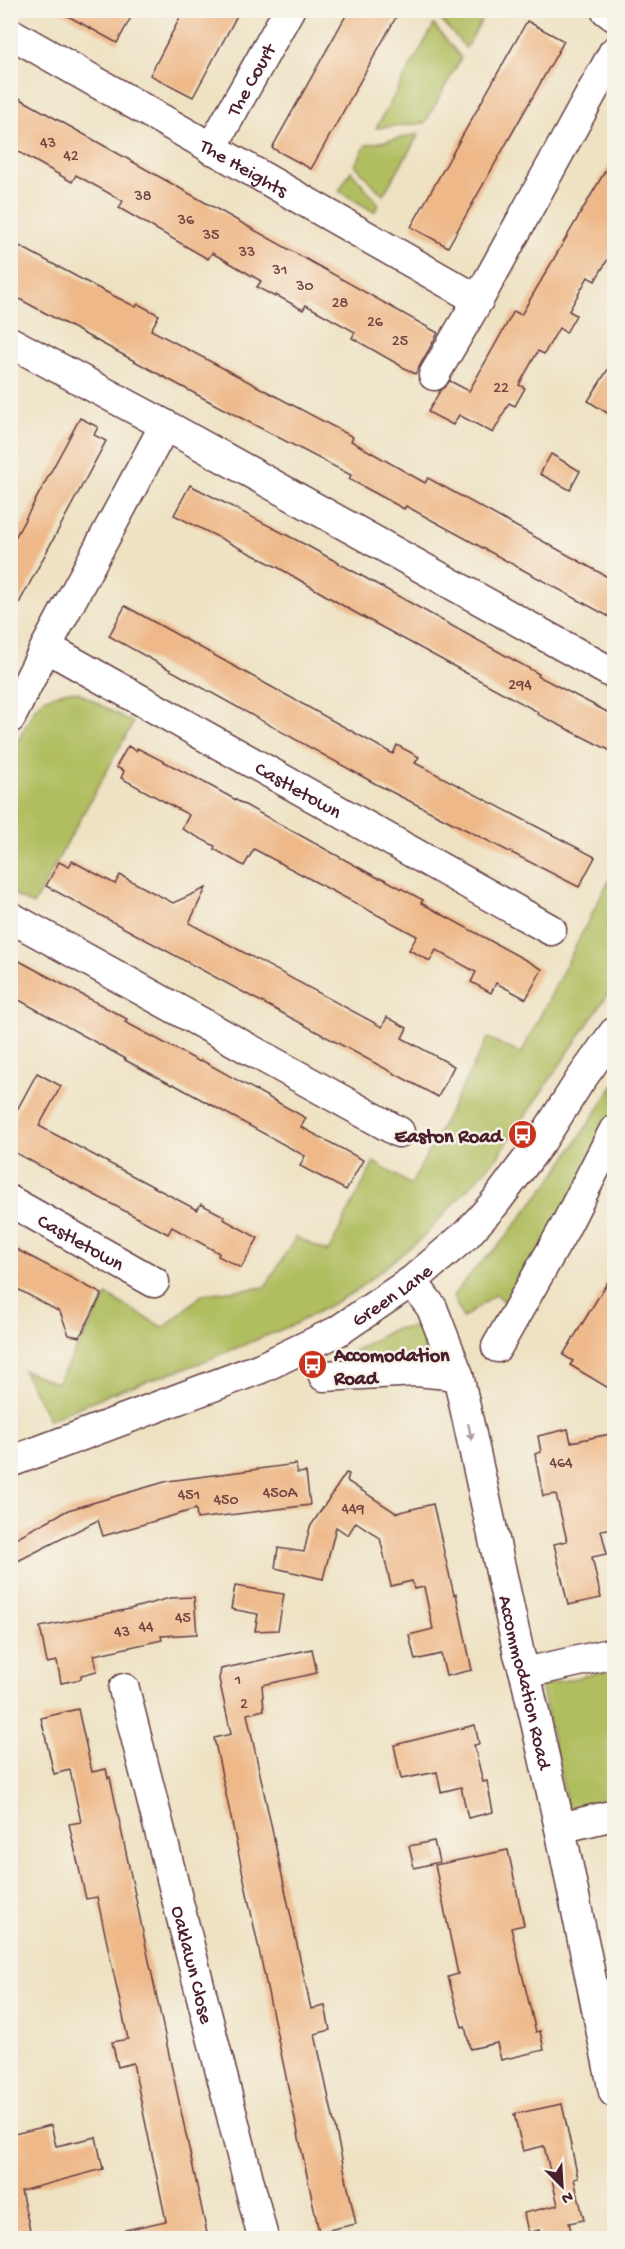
<svg xmlns="http://www.w3.org/2000/svg" width="625" height="2249" font-family="'Gochi Hand',sans-serif">
<style>
.green{fill:#b1be60;stroke:#7e6e46;stroke-width:1.5}
.building{fill:#eeb888}
.lines{fill:none;stroke-linecap:round;stroke-linejoin:round}
.minor-casing{stroke:#633c42;stroke-width:33}
.minor{stroke:#fff;stroke-width:30}
.oneway{fill:#ae9aa0}
.labels{text-anchor:middle;stroke-width:5;stroke-linejoin:round;paint-order:stroke}
.number-label{font-size:16px;fill:#734542}
.street-label{font-size:20px;fill:#4a1f2b;stroke:#f7f3e8}
.poi-label{font-size:20px;font-weight:bold;fill:#4a1f2b;stroke:#f7f3e8;text-anchor:end}
</style>
<rect width="100%" height="100%" fill="#f7f3e8"/>
<filter id="ink" filterUnits="userSpaceOnUse"><feTurbulence type="fractalNoise" baseFrequency=".0167" numOctaves="2"/><feDisplacementMap in="SourceGraphic" scale="12" xChannelSelector="R" yChannelSelector="G"/><feConvolveMatrix kernelMatrix="1 2 1 2 8 2 1 2 1" color-interpolation-filters="sRGB"/></filter>
<filter id="wash" filterUnits="userSpaceOnUse"><feTurbulence type="fractalNoise" baseFrequency=".008" numOctaves="4" result="noise"/><feDisplacementMap in="SourceGraphic" scale="24" xChannelSelector="R" yChannelSelector="G"/><feGaussianBlur stdDeviation="1.35" result="paint"/><feColorMatrix in="noise" values="0 0 0 0 0 0 0 0 0 0 0 0 0 0 0 0 0 1.4 0 .05"/><feComposite in="paint" operator="in"/></filter>
<g filter="url(#wash)">
<rect width="100%" height="100%" fill="#eee2c3"/>
<!-- green -->
<g class="green">
<polygon points="442,11 442,10 487,11 466,48 438,17"/>
<polygon points="434,25 461,58 425,123 376,128"/>
<polygon points="419,134 383,195 355,165 366,145"/>
<polygon points="351,171 379,204 374,212 339,191"/>
<polygon points="67,691 78,692 133,723 33,905 11,893 11,754 35,708 43,699"/>
<polygon points="614,870 614,985 498,1156 423,1237 354,1292 295,1324 197,1364 109,1394 49,1420 23,1370 57,1383 107,1295 164,1328 203,1294 265,1287 296,1237 328,1252 374,1162 411,1185 488,1038 521,1054"/>
<polygon points="614,1085 614,1113 519,1301 505,1302 496,1294 463,1318 453,1296 473,1271 501,1243 556,1173"/>
<polygon points="414,1327 425,1336 427,1348 416,1358 324,1367 394,1329"/>
<polygon points="614,1669 614,1804 569,1813 541,1686"/>
</g>
<g id="blocks">
<!-- building -->
<g class="building">
<polygon points="57,10 135,10 117,43"/>
<polygon points="184,10 240,10 193,97 150,75"/>
<polygon points="349,10 400,10 311,169 272,148"/>
<polygon points="527,21 564,41 448,247 411,227"/>
<polygon points="10,93 438,333 415,374 352,338 355,332 306,305 303,310 276,295 275,297 257,287 261,281 230,263 212,253 208,259 119,208 123,201 76,175 72,182 10,147"/>
<polygon points="615,154 615,247 595,281 588,277 569,311 576,315 566,333 559,328 544,354 538,351 519,385 525,388 515,406 509,403 493,433 459,415 453,425 428,412 440,391 450,381 469,391 514,311 521,315"/>
<polygon points="10,241 96,287 136,307 138,304 159,315 151,330 353,437 351,441 425,483 428,478 615,581 615,620 406,506 404,509 377,494 349,479 351,475 218,406 10,294"/>
<polygon points="615,358 615,418 588,401"/>
<polygon points="80,418 98,427 94,435 106,441 10,620 10,547"/>
<polygon points="551,454 580,471 570,490 540,474"/>
<polygon points="190,485 306,545 539,674 538,676 615,716 615,753 537,714 538,712 354,612 279,568 174,515"/>
<polygon points="125,606 393,754 397,745 419,757 415,763 595,857 579,887 376,784 109,636"/>
<polygon points="128,746 136,751 137,748 196,778 378,878 382,878 423,900 421,903 542,969 526,999 496,983 491,993 471,982 476,972 436,950 430,961 409,950 417,936 254,849 244,866 214,849 215,846 182,829 189,815 121,778 124,771 116,767"/>
<polygon points="72,861 115,884 120,875 173,903 206,888 189,923 382,1027 387,1017 407,1028 402,1038 454,1066 438,1097 46,886 59,862 69,867"/>
<polygon points="10,956 127,1019 125,1022 200,1062 201,1060 306,1118 301,1127 363,1160 346,1190 300,1166 305,1156 173,1084 172,1085 125,1060 126,1059 10,995"/>
<polygon points="37,1073 61,1086 39,1126 197,1210 201,1204 224,1216 223,1219 258,1238 241,1268 218,1256 219,1253 172,1227 168,1234 10,1150 10,1123"/>
<polygon points="10,1246 102,1294 80,1337 69,1335 60,1312 10,1285"/>
<polygon points="615,1270 615,1392 570,1365 573,1361 563,1355"/>
<polygon points="568,1429 571,1442 615,1433 615,1528 601,1530 607,1554 592,1557 601,1598 568,1605 554,1544 567,1541 556,1494 543,1496 535,1454 541,1452 538,1436"/>
<polygon points="296,1464 297,1473 306,1472 310,1505 197,1519 196,1509 103,1536 98,1520 10,1565 10,1541 68,1510 168,1481"/>
<polygon points="346,1473 349,1474 347,1481 396,1513 433,1504 454,1595 456,1594 472,1670 446,1676 441,1654 415,1660 409,1635 433,1629 424,1587 414,1589 412,1581 391,1586 380,1538 356,1522 348,1535 336,1527 323,1579 275,1568 278,1548 304,1552 310,1527"/>
<polygon points="235,1586 284,1594 278,1630 255,1631 258,1614 231,1609"/>
<polygon points="194,1597 197,1634 161,1636 162,1640 94,1655 97,1671 81,1675 81,1679 61,1683 57,1661 47,1663 40,1627 130,1609 170,1598"/>
<polygon points="312,1649 317,1673 262,1685 264,1710 247,1714 311,2009 325,2006 330,2030 315,2034 356,2224 319,2232 214,1738 231,1734 219,1679 221,1669"/>
<polygon points="78,1709 92,1772 106,1769 108,1778 110,1777 208,2238 126,2238 125,2230 166,2221 133,2063 118,2067 112,2042 128,2039 97,1897 86,1899 69,1824 81,1822 70,1770 54,1774 41,1718"/>
<polygon points="475,1725 479,1744 474,1745 483,1782 487,1781 493,1812 468,1818 461,1787 441,1792 437,1772 401,1779 394,1745"/>
<polygon points="434,1841 439,1862 414,1868 409,1846"/>
<polygon points="508,1850 524,1925 511,1928 536,2032 540,2031 544,2050 501,2060 497,2043 470,2049 465,2026 462,2027 448,1977 458,1974 435,1865"/>
<polygon points="562,2104 578,2178 574,2179 584,2220 569,2223 573,2238 541,2238 539,2230 528,2233 524,2213 558,2205 544,2146 523,2151 514,2114"/>
<polygon points="51,2125 56,2146 96,2137 103,2169 21,2191 32,2238 10,2238 10,2135"/>
</g>
</g>
</g>
<g filter="url(#ink)">
<use href="#blocks" fill-opacity="0" stroke="#633c42" stroke-width="1.5"/>
<g class="lines">
<defs>
<g id="minor">
<polyline points="606,10 614,16"/>
<path id="s1" d="M10,33l468,267"/>
<path id="s2" d="M211,149l78,-139"/>
<polyline points="10,342 165,425 614,674"/>
<polyline points="434,375 478,300 614,52"/>
<path id="s3" d="M46,647l505,283"/>
<polyline points="10,718 46,647 165,425"/>
<polyline points="10,917 399,1132"/>
<path id="s4" d="M10,1201l144,81"/>
<path id="s5" d="M412,1281l20,27 26,67 61,279 6,19 35,155 54,264"/>
<polyline points="497,1347 564,1229 614,1131"/>
<polyline points="324,1376 417,1371 458,1375"/>
<path id="s6" d="M10,1462l251,-94 77,-37 74,-50 55,-47 27,-30 48,-64 37,-58 35,-49"/>
<polyline points="525,1673 614,1653"/>
<path id="s7" d="M124,1689l139,549"/>
<polyline points="560,1828 614,1815"/>
</g>
</defs>
<!-- minor casing -->
<use href="#minor" class="minor-casing"/>
<!-- minor -->
<use href="#minor" class="minor"/>
</g>
<!-- one-way arrows -->
<defs><path id="oneway-solid" d="M-6-.8H1V-3.2L6.5 0L1 3.2V.8H-6Z" transform="scale(1.5)"/></defs>
<use class="oneway" href="#oneway-solid" transform="translate(470 1432) rotate(78)"/>
</g>
<!-- icons -->
<defs>
<symbol id="bus-disc" viewBox="-11 -11 22 22"><circle r="9.5" fill="#c8321e" stroke="#f7f3e8"/><path d="M-5-6H5V4H4V6H2V4H-2V6H-4V4H-5ZM-3.5-4V0h7V-4ZM-3.5 1.2v1.5H-2V1.2ZM2 1.2v1.5H3.5V1.2Z" fill="#fff"/></symbol>
</defs>
<g fill-rule="evenodd">
<use href="#bus-disc" x="506" y="1118" width="33" height="33"/>
<use href="#bus-disc" x="296" y="1348" width="33" height="33"/>
</g>
<g class="labels">
<!-- number labels -->
<g class="number-label">
<text x="48" y="147">43</text>
<text x="71" y="160">42</text>
<text x="143" y="200">38</text>
<text x="186" y="224">36</text>
<text x="211" y="239">35</text>
<text x="247" y="256">33</text>
<text x="280" y="274">31</text>
<text x="305" y="290">30</text>
<text x="340" y="307">28</text>
<text x="375" y="326">26</text>
<text x="400" y="345">25</text>
<text x="501" y="392">22</text>
<text x="520" y="689">294</text>
<text x="561" y="1467">464</text>
<text x="280" y="1497">450A</text>
<text x="189" y="1499">451</text>
<text x="226" y="1504">450</text>
<text x="353" y="1513">449</text>
<text x="183" y="1622">45</text>
<text x="146" y="1631">44</text>
<text x="122" y="1636">43</text>
<text x="238" y="1684">1</text>
<text x="244" y="1708">2</text>
</g>
<!-- street labels -->
<g class="street-label">
<text dy="7" stroke="none"><textPath href="#s2" startOffset="80">The Court</textPath></text>
<text dy="7" stroke="none"><textPath href="#s1" startOffset="270">The Heights</textPath></text>
<text dy="7" stroke="none"><textPath href="#s3" startOffset="290">Castletown</textPath></text>
<text dy="7" stroke="none"><textPath href="#s4" startOffset="82">Castletown</textPath></text>
<text dy="7" stroke="none"><textPath href="#s6" startOffset="418">Green Lane</textPath></text>
<text dy="7" stroke="none"><textPath href="#s5" startOffset="420">Accommodation Road</textPath></text>
<text dy="7" stroke="none"><textPath href="#s7" startOffset="284">Oaklawn Close</textPath></text>
</g>
<!-- poi labels -->
<g class="poi-label">
<text x="502" y="1142">Easton Road</text>
<text x="334" y="1361" text-anchor="start">Accomodation<tspan x="334" dy="23">Road</tspan></text>
</g>
</g>
<!-- margin -->
<rect width="625" height="2249" fill="none" stroke="#f7f3e8" stroke-width="36"/>
<!-- north arrow -->
<g transform="translate(562 2186) rotate(156)" stroke="#f7f3e8" stroke-width="4.5" paint-order="stroke">
<path d="M0-4.5L10 22L0 15L-10 22Z" fill="#4a1f2b"/>
<text y="-9" font-size="16" font-weight="bold" text-anchor="middle" fill="#4a1f2b">N</text>
</g>
</svg>
